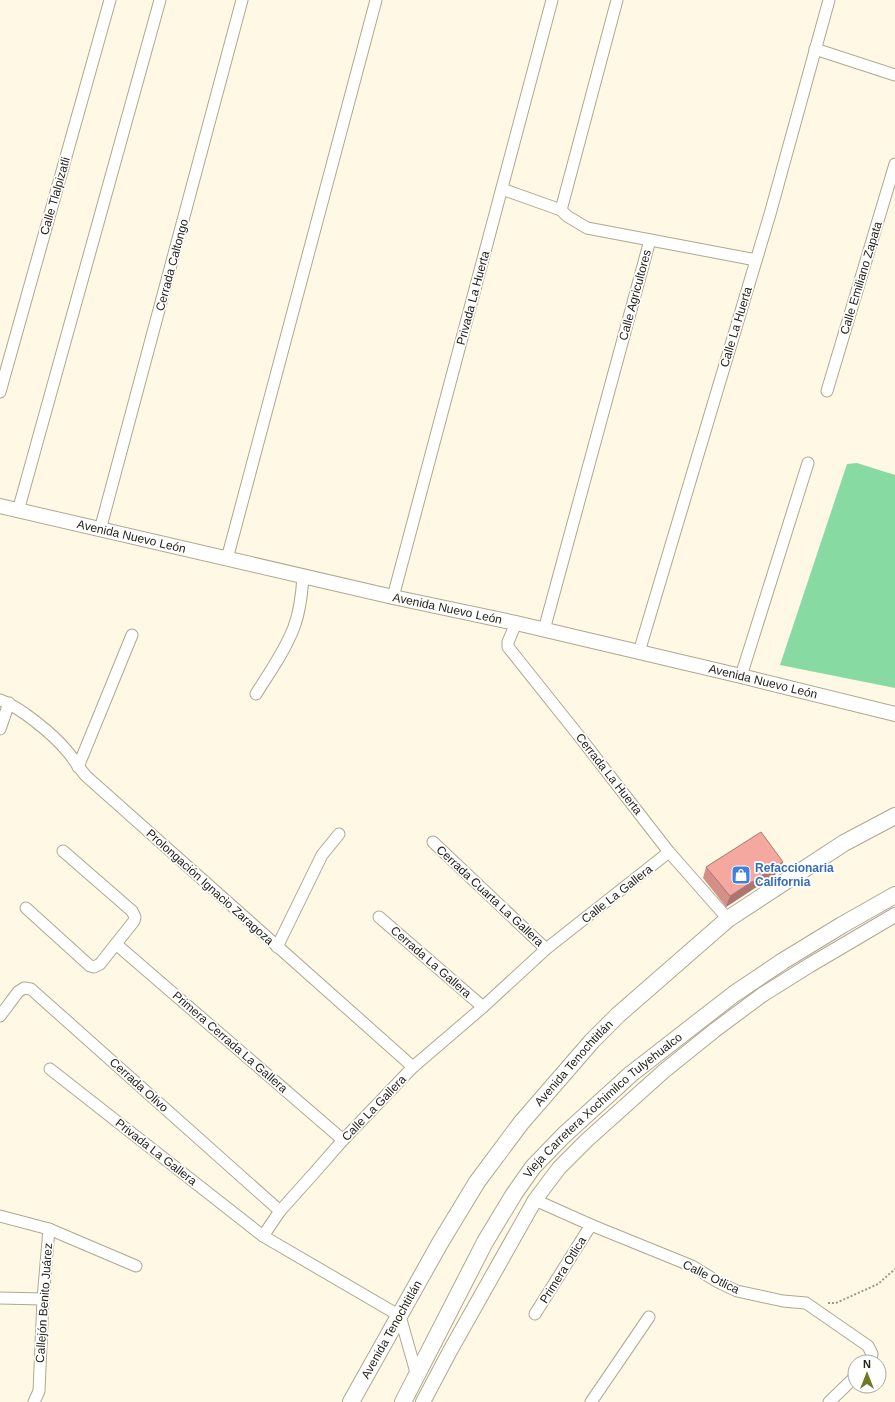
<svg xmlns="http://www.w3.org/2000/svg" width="895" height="1402" font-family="Helvetica,sans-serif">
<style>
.park{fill:#87daa2}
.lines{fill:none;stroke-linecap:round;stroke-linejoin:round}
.minor-casing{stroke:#afa890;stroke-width:13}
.tertiary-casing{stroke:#afa890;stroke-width:16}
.secondary-casing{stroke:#afa890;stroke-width:18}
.path{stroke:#9d9889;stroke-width:2;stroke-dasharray:2 2;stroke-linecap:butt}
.minor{stroke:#fff;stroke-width:11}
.tertiary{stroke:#fff;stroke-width:14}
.secondary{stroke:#fff;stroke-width:16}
.wall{fill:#d29089}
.shaded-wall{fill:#ab766f}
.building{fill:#f4a89f;stroke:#ab766f}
.labels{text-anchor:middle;stroke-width:3.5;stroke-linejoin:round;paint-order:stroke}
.street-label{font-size:12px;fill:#26231a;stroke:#fff}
.shop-label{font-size:12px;font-weight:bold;fill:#366cbe;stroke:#fff;text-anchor:start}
</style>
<rect width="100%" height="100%" fill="#fff8e4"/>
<!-- park -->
<polygon class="park" points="857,463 895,475 895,688 780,665 847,464"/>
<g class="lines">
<defs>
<g id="minor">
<polyline points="617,0 561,210 567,216 587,228 756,260"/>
<polyline points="815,49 895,75"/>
<polyline points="502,189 561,210"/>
<polyline points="827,391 895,164"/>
<polyline points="0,392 110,0"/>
<polyline points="18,511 160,0"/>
<polyline points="100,530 242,0"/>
<polyline points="227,559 376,0"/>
<polyline points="393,597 552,0"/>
<polyline points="516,623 508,642 508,647 579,736 669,852 728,919"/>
<polyline points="544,630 650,240"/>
<polyline points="639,652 770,214 829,0"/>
<polyline points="741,676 808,463"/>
<path d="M256,694c13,-21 29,-43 38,-67 6,-16 8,-34 9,-51"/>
<path d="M0,700c20,7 53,34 67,51 7,8 12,17 19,25l327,291"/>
<polyline points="0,729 9,703"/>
<polyline points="78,767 132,635"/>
<polyline points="433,842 546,949"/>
<polyline points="26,908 90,966 94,967 100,964 134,921 135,917 132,911 63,851"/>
<polyline points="379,917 483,1007"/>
<polyline points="116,944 343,1140"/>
<polyline points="277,947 322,855 339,834"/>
<polyline points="0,1016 18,992 24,988 31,989 280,1211"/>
<polyline points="50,1069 263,1236"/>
<polyline points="535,1200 591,1225 692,1266 718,1282 737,1291 783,1301 806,1303 868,1346 872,1354 870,1362"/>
<polyline points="0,1216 49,1229 43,1299 39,1391 34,1402"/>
<polyline points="49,1229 136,1266"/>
<polyline points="0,1298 43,1299"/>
<polyline points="535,1314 591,1225"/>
<polyline points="417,1376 400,1316 263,1236 280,1211 315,1172 343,1140 413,1067 483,1007 546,949 669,852"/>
<polyline points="591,1402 649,1317"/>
<polyline points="829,1402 855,1377"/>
</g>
<g id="tertiary">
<path id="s1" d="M0,506l393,91 123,26 225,53 154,38"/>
<polyline points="423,1402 450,1351 535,1200 559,1168 587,1140 664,1071 715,1030 762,995 810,965 895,915"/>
</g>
<g id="secondary">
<path id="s2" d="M351,1402l89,-159 37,-61 44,-59 71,-82 26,-26 110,-96 116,-76 51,-27"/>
<path id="s3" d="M403,1402l82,-160 29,-48 19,-27 31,-32 67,-61 103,-80 49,-33 59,-36 53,-30"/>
</g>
</defs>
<!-- minor casing -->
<use href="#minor" class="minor-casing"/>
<!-- tertiary casing -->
<use href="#tertiary" class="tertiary-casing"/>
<!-- secondary casing -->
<use href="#secondary" class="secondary-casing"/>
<!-- path -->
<polyline class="path" points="828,1303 836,1303 878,1284 895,1269"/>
<!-- minor -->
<use href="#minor" class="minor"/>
<!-- tertiary -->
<use href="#tertiary" class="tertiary"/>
<!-- secondary -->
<use href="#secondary" class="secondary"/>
</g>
<!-- wall -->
<polygon class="wall" points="706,867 779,872 726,907 703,878"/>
<!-- shaded-wall -->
<polygon class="shaded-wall" points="783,862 779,872 726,907 730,896"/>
<!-- building -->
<polygon class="building" points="761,832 783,862 730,896 706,867"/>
<!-- icons -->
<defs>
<symbol id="shop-square" viewBox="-11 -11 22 22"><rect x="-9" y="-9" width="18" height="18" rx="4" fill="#3f7fe0" stroke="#fff"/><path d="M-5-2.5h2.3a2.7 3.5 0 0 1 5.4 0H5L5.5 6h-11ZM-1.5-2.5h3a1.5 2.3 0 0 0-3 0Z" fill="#fff"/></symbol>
</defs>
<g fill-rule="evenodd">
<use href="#shop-square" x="730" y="864" width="22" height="22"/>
</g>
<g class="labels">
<!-- street labels -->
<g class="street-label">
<text transform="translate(55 196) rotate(-74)" y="4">Calle Tlalpizatli</text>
<text transform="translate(172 265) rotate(-75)" y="4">Cerrada Caltongo</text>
<text transform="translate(861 278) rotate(-73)" y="4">Calle Emiliano Zapata</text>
<text transform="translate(635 295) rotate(-75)" y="4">Calle Agricultores</text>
<text transform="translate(473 298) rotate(-75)" y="4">Privada La Huerta</text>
<text transform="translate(736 327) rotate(-73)" y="4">Calle La Huerta</text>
<text dy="4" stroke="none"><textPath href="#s1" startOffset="135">Avenida Nuevo León</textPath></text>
<text dy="4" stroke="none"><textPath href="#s1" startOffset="459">Avenida Nuevo León</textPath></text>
<text dy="4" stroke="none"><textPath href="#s1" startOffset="783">Avenida Nuevo León</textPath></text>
<text transform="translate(609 774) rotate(52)" y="4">Cerrada La Huerta</text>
<text transform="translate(210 887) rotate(42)" y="4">Prolongación Ignacio Zaragoza</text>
<text transform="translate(617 894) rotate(-38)" y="4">Calle La Gallera</text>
<text transform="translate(490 896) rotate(43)" y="4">Cerrada Cuarta La Gallera</text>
<text transform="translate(431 962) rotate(41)" y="4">Cerrada La Gallera</text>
<text transform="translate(230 1042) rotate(41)" y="4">Primera Cerrada La Gallera</text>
<text dy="4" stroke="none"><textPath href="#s2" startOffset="407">Avenida Tenochtitlán</textPath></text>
<text transform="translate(139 1085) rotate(42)" y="4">Cerrada Olivo</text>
<text dy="4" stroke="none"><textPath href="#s3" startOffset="362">Vieja Carretera Xochimilco Tulyehualco</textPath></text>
<text transform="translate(374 1108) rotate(-46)" y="4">Calle La Gallera</text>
<text transform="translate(156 1152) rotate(38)" y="4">Privada La Gallera</text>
<text transform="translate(563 1270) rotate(-58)" y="4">Primera Otlica</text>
<text transform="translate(711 1277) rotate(26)" y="4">Calle Otlica</text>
<text transform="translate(44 1303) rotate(-86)" y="4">Callejón Benito Juárez</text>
<text dy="4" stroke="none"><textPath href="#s2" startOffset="83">Avenida Tenochtitlán</textPath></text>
</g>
<!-- shop labels -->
<g class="shop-label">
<text x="755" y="872">Refaccionaria<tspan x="755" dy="14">California</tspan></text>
</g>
</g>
<!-- north arrow -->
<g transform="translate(867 1374)"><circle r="19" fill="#ffffff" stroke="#a8a7a3"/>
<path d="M0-3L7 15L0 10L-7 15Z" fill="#6f7a26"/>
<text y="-6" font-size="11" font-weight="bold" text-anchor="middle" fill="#26231a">N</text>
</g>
</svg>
